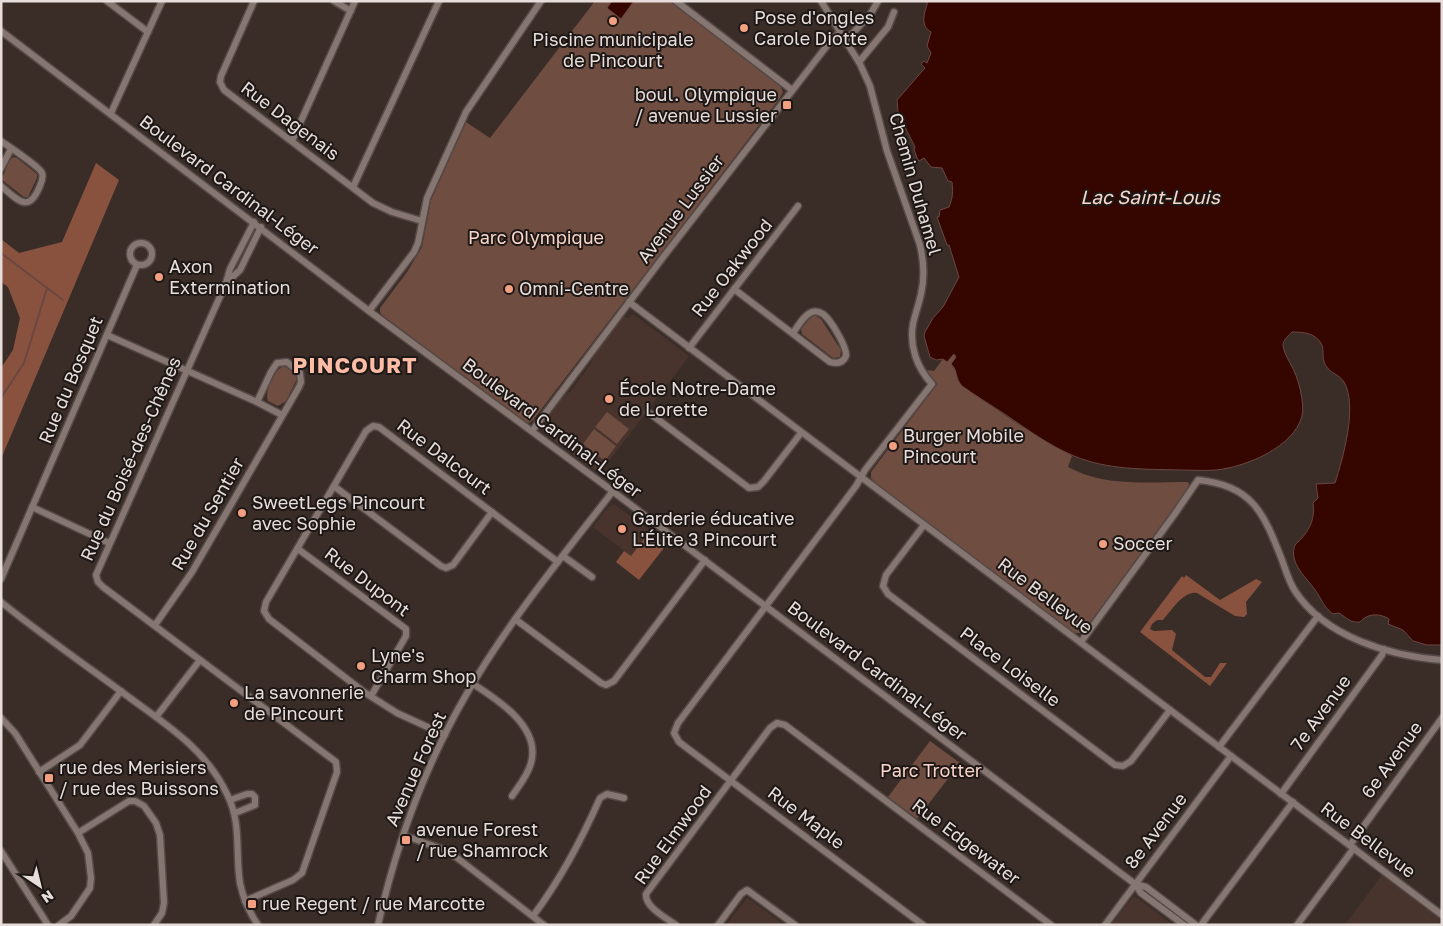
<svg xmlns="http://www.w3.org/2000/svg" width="1443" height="926" font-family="'Golos Text',sans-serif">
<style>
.built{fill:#48342d}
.green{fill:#6f4d41}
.forest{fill:#88523f}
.water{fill:#350600;stroke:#6a4742}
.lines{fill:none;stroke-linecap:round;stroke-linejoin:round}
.stream{stroke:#6a4742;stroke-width:2}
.minor-casing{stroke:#544946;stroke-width:9}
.minor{stroke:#867671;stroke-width:6}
.poi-dot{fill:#f39f82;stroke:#1d1715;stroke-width:2}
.labels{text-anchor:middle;stroke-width:4;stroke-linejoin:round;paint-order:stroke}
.poi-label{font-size:18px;fill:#e7dedb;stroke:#1d1715;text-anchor:start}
.street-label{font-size:18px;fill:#e7dedb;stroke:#1d1715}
.park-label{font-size:18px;fill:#f8d4c8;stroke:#1d1715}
.water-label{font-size:19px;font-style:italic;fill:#fad7cb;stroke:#1d1715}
.district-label{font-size:22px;font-weight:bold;letter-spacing:1px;fill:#fcbca6;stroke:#1d1715}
</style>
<rect width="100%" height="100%" fill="#3a2d28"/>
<!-- built -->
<g class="built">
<polygon points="633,314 689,356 603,469 602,474 588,466 543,432 541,426 553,408 566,394 570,392 590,365 597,349 622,316 628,318"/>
<polygon points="614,504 650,531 631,556 593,527 608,507"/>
<polygon points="1382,875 1438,917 1440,920 1439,925 1345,925"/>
<polygon points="1135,897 1137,898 1173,925 1111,925 1132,898"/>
<polygon points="747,898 748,898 784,925 726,925"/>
</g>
<!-- green -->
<g class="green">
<polygon points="595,1 670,1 780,85 783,92 780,98 533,420 529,423 525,422 382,315 380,312 380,308 407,272 422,247 431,200 466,122 490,138"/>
<polygon points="13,157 17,158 37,174 37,178 28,197 24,197 2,180 2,178 9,161"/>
<polygon points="812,316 816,316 821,319 841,350 840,357 833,358 802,334 801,329"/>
<path d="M953,354l3,3 -4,9 4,4 1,8 5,8 59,40 51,30 -4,11c7,3 14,7 22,9 27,9 69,6 98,6l1,2 -1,6 -106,143h-8l-194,-145 -9,-10v-6l66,-88 -11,-14 8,1 9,-12z"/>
<path d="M284,366l11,7 2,6 -11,22 -8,5 -10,-5c-4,-9 6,-32 16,-35z"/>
<polygon points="607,412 629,429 617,444 595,427"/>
<polygon points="594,429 616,446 605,461 583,444"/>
<polygon points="930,741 960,763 917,819 888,797"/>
</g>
<!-- forest -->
<g class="forest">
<polygon points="96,163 119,180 1,459 1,368 13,350 20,318 8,287 1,282 1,239 19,253 62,242"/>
<polygon points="650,531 667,544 639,580 616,562 624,551 631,556"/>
<path d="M1186,575l34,25 36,-21 6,3 -16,20 1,12 -3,3 -9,-1 -38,-23c-14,-2 -25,17 -34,27h-6l-5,4 -2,5 4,2 18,-1 4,4 -4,16 33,27h6l9,-14h7l-17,23 -70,-54 42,-56 2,2z"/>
</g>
<!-- water -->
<g class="water">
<polygon points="612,1 634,1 621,19 607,8"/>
<path d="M928,1h514v644h-15l-14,-4 -10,-11 -15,-6 1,-5c-10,-6 -21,-6 -29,3 -10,1 -13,-4 -21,-9l-6,1c-8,-6 -9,-10 -14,-18 -8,-15 -29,-29 -25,-48 1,-5 5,-6 7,-9 10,-11 14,-22 12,-36l5,-5 -2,-14 19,-1c8,-25 23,-77 9,-101 -5,-8 -15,-9 -19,-18 -3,-5 -1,-13 -3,-19 -6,-12 -18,-13 -30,-13 -3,3 -8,7 -9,12 0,7 5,15 8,21 7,11 14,38 11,51 -8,31 -56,51 -86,54 -12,1 -25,0 -37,0 -36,-1 -71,0 -105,-14 -24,-10 -46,-26 -68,-41 -15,-10 -30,-19 -44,-29 -7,-7 -4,-16 -11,-22l5,-7 -2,-3 -7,8 -4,-3 -7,1 -6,-3 -6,-21 1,-4 8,-14 10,-11 16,-30 -10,-32h-2l-10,-28h2l1,-7 9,-3c4,-9 4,-16 3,-25l-4,-1 -6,-13 -11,-1 -7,-9 -5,3 -2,-3 -3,-9 1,-2 -10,-20h-4l-2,-2 -2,-25 28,-32 -4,-4 3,-3 3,2 4,-10 -4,-7 4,-14c-12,-7 -6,-20 -3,-31z"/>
</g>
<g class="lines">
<!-- stream -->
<g class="stream">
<polyline points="1,253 63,300"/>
<polyline points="1,398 24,363 47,288"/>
</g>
<defs>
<g id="minor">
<polyline points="107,1 148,32"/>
<polyline points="254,1 221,76 220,82 224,90 373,203 392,212 422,221"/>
<polyline points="334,1 351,11"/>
<polyline points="676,1 792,90"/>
<path d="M821,1l39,63 10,22 17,65 33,94c4,17 5,32 1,49 -2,10 -6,20 -8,30 -4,22 4,44 19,60l-67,86 -9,16 -178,237 -4,10 5,9 244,183"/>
<polyline points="1,31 369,311 599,481 1135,884 1141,893 1184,925"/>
<polyline points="845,41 870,15 878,1"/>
<polyline points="859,62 888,27 894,12"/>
<polyline points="111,113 162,1"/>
<path d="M1,141c8,6 38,25 41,32 2,5 -1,10 -3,15 -11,26 -22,11 -38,-2"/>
<polyline points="292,141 355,1"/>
<polyline points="1,168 11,149"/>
<polyline points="353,187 439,1"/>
<circle cx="141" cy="254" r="11"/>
<polyline points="227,282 240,270 261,227"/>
<path d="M734,289l96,73c7,2 13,1 16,-6 1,-9 -15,-36 -23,-42 -3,-2 -7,-3 -11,-2 -8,3 -14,14 -19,21"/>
<polyline points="629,302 1442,915"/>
<polyline points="369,311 414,252 418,243 427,198 466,112 541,1"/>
<polyline points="107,335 257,402 282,415"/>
<polyline points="689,348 798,206"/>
<polyline points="648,412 749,488 758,487 764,481 801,433"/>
<polyline points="532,431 664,256 833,38 840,33"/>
<polyline points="335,487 441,566 446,568 453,565 492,512"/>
<polyline points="32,507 109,543"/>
<polyline points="924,525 886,575 883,586 888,594 1115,765 1123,766 1131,761 1170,710"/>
<polyline points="298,549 406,629 406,636 371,696"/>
<polyline points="563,556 592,577"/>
<polyline points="1,579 137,265"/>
<path d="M1,602c41,33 83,62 125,93 40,30 79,53 101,99 15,30 8,58 13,89 3,15 9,29 18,42"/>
<polyline points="515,619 601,683 606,685 614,681 705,560"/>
<polyline points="155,625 192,572 299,387 301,382 300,373 287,362 277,363 271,372 257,402"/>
<path d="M1081,642l93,-127 24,-35c55,5 66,34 84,80 4,11 7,22 13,31 30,46 95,65 147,69"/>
<path d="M473,684c25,16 68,43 58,79 -3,12 -12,23 -19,33"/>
<polyline points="156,717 200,660"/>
<polyline points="1,718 15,733 78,833 88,853 91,878 90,888 71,916 59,925"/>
<polyline points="445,735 397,713 364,692 269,619 264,611 266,602 366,431 373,426 379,427 558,562"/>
<polyline points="1219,747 1318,616"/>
<polyline points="39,772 80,745 121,691"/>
<polyline points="1281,794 1382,655 1384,649"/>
<polyline points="230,800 247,794 252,794 255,797 255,805 235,813"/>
<polyline points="78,833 129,801 135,801 144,806 156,823 160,835 164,903 162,913 154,925"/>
<polyline points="403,835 442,849 456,857 544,925"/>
<polyline points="1350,845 1442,718"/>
<polyline points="1,851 48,925"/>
<polyline points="1135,884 1146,887 1196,925"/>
<polyline points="245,901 293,880 302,873 337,772 336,762 103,587 98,582 96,575 226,283 230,269 254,222"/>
<path d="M533,916c28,-37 48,-75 67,-118l7,-4 17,4"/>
<path d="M378,925c18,-80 47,-159 88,-230 42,-73 96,-138 147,-204"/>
<path d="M676,925c-10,-7 -31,-18 -30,-31l124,-166 7,-5 8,2 266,200"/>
<polyline points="718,925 741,894 747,890 795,925"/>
<polyline points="1105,925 1231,756"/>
<polyline points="1201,925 1293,802"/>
<polyline points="1297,925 1354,848"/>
</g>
</defs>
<!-- minor casing -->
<use href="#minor" class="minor-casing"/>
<!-- minor -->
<use href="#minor" class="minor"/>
</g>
<!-- markers -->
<g class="poi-dot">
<circle cx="613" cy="21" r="5"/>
<circle cx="744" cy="28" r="5"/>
<rect x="782" y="100" width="10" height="10" rx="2.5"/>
<circle cx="159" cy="277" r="5"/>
<circle cx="509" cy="289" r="5"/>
<circle cx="609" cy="399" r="5"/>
<circle cx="893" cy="446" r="5"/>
<circle cx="242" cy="513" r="5"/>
<circle cx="622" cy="529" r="5"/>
<circle cx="1103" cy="544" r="5"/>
<circle cx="361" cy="666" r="5"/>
<circle cx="234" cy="703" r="5"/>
<rect x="44" y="773" width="10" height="10" rx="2.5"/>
<rect x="401" y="835" width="10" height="10" rx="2.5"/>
<rect x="247" y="899" width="10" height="10" rx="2.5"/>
</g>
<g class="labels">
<!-- poi labels -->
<g class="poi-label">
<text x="754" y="24">Pose d'ongles<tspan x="754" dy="21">Carole Diotte</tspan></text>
<text x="613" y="46" text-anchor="middle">Piscine municipale<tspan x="613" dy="21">de Pincourt</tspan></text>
<text x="777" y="101" text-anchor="end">boul. Olympique<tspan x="777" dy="21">/ avenue Lussier</tspan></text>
<text x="169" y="273">Axon<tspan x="169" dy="21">Extermination</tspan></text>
<text x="519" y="295">Omni-Centre</text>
<text x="619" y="395">École Notre-Dame<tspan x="619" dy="21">de Lorette</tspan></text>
<text x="903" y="442">Burger Mobile<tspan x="903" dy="21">Pincourt</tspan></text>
<text x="252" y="509">SweetLegs Pincourt<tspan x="252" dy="21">avec Sophie</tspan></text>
<text x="632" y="525">Garderie éducative<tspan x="632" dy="21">L'Élite 3 Pincourt</tspan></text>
<text x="1113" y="550">Soccer</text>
<text x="371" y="662">Lyne's<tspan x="371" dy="21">Charm Shop</tspan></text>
<text x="244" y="699">La savonnerie<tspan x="244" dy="21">de Pincourt</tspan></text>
<text x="59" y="774">rue des Merisiers<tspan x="59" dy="21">/ rue des Buissons</tspan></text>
<text x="416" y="836">avenue Forest<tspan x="416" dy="21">/ rue Shamrock</tspan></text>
<text x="262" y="910">rue Regent / rue Marcotte</text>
</g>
<!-- street labels -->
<g class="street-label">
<text transform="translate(290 121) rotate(37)" y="6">Rue Dagenais</text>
<text transform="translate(915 184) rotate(74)" y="6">Chemin Duhamel</text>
<text transform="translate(229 185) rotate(37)" y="6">Boulevard Cardinal-Léger</text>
<text transform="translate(681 209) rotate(-53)" y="6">Avenue Lussier</text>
<text transform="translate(732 268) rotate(-52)" y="6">Rue Oakwood</text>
<text transform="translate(71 380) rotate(-67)" y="6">Rue du Bosquet</text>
<text transform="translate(552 428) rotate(37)" y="6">Boulevard Cardinal-Léger</text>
<text transform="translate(444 457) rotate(37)" y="6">Rue Dalcourt</text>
<text transform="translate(131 459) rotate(-66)" y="6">Rue du Boisé-des-Chênes</text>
<text transform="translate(208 514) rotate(-60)" y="6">Rue du Sentier</text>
<text transform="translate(367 582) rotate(37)" y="6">Rue Dupont</text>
<text transform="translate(1045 596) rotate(37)" y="6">Rue Bellevue</text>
<text transform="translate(1010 667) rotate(37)" y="6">Place Loiselle</text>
<text transform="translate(877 671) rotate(37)" y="6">Boulevard Cardinal-Léger</text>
<text transform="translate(1321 713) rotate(-54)" y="6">7e Avenue</text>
<text transform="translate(1392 760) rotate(-54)" y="6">6e Avenue</text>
<text transform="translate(416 769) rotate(-66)" y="6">Avenue Forest</text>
<text transform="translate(806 818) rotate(37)" y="6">Rue Maple</text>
<text transform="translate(1156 831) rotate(-53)" y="6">8e Avenue</text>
<text transform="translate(673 835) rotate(-54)" y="6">Rue Elmwood</text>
<text transform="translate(1368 840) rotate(37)" y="6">Rue Bellevue</text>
<text transform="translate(966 842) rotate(37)" y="6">Rue Edgewater</text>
</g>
<!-- park labels -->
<g class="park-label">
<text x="536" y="244">Parc Olympique</text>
<text x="931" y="777">Parc Trotter</text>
</g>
<!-- water labels -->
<g class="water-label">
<text x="1150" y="204">Lac Saint-Louis</text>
</g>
<!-- district labels -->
<g class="district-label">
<text x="355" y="373">PINCOURT</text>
</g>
</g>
<!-- border -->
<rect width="1443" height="926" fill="none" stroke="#e7dedb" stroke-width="5"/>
<!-- north arrow -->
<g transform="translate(40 886) rotate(145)" stroke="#1d1715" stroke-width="4" paint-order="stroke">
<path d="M0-4L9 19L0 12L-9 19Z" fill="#e7dedb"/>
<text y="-8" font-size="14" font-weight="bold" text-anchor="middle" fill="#e7dedb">N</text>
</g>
</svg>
